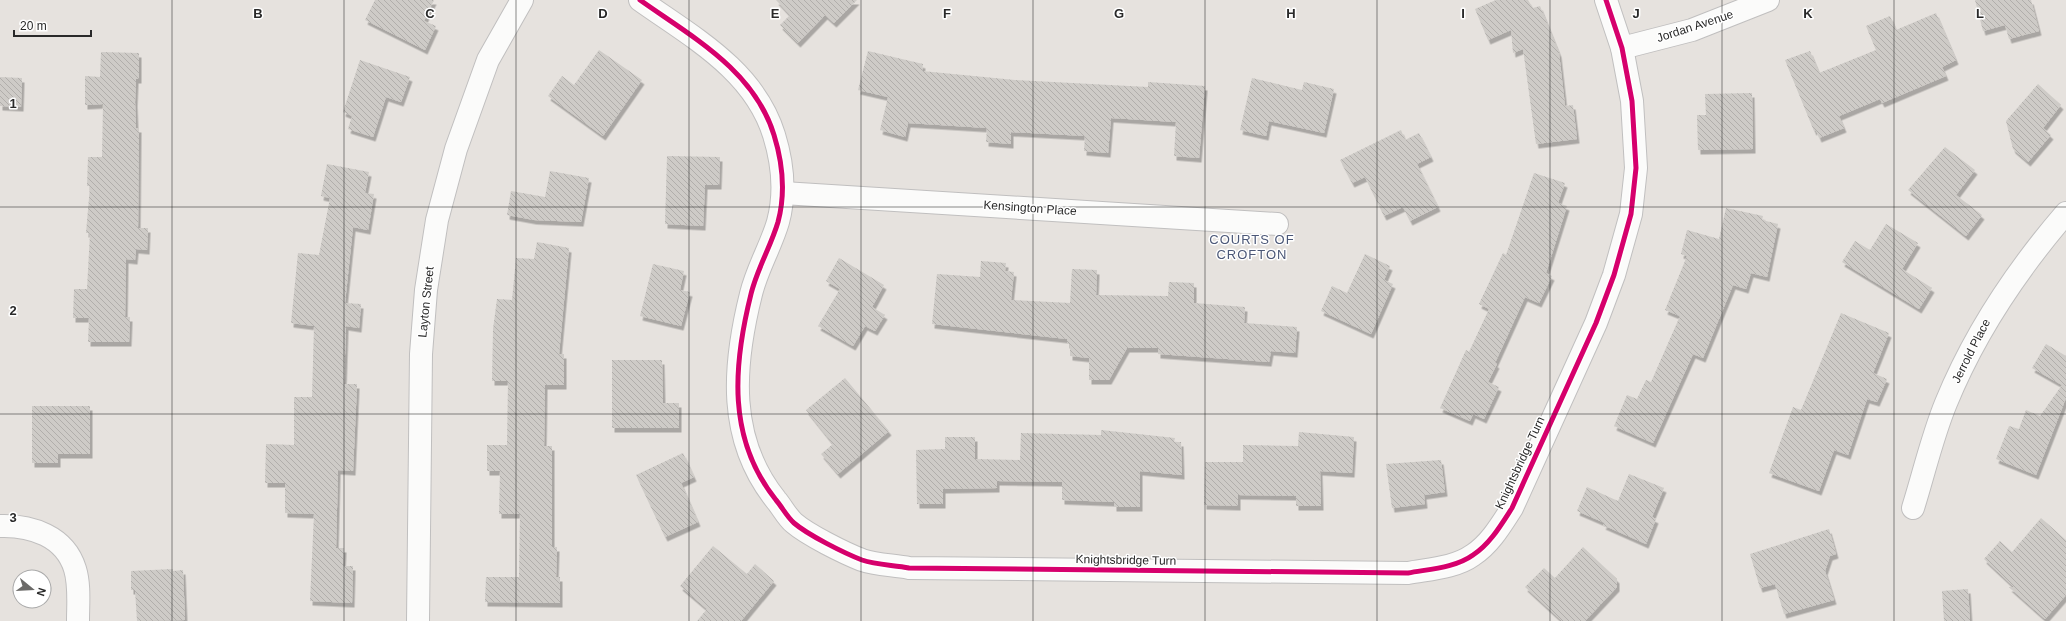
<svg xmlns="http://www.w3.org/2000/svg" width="2066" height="621" font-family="Helvetica,sans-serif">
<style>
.building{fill:url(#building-back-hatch);filter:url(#shadow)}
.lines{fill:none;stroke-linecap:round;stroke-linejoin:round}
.minor-casing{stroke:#c0bfbf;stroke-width:24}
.tertiary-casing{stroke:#c0bfbf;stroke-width:24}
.minor{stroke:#fbfbfa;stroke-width:22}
.tertiary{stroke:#fbfbfa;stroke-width:22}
.cycleway-casing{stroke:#fff;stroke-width:8}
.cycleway{stroke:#d6006c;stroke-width:5}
.grid{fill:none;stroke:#292929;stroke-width:1;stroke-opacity:0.55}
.labels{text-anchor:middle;stroke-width:3;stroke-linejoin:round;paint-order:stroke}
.street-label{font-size:12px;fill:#292929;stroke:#fff}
.neighbourhood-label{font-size:13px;letter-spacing:1px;fill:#4b5777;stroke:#fff}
.grid-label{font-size:13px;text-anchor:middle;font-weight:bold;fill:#292929;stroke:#fff;stroke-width:3;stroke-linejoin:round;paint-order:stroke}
</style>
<defs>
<pattern id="building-back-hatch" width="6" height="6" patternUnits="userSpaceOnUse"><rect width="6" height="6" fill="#cecbc7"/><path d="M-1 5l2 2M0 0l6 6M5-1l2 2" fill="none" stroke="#b1aeab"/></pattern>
<filter id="shadow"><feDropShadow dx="2.5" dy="4.5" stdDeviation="0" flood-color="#0004"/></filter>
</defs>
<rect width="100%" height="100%" fill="#e6e2de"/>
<!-- building -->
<g class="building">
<polygon points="375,0 434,0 424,21 436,26 425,50 365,20"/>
<polygon points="776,0 857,0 834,23 825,15 798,43 780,25 790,15"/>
<polygon points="1496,0 1528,0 1533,8 1540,6 1559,53 1565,106 1573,105 1577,139 1536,144 1523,49 1513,53 1511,30 1488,40 1475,9"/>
<polygon points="1975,0 2031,0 2039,31 2009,39 2005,25 1983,31"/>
<polygon points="1936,13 1956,60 1942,67 1946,76 1882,103 1880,99 1839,116 1844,128 1819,138 1816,130 1814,131 1785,60 1810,51 1819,73 1876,50 1866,26 1890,16 1896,30"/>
<polygon points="599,50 642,80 603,136 548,96 562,76 574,85"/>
<polygon points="868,51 923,64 922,71 1015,80 1148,87 1148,82 1205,86 1199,158 1174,156 1176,122 1111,118 1108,153 1084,151 1085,136 1011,132 1011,144 986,142 987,128 908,123 905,137 880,130 888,97 858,90"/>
<polygon points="101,52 139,53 139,79 136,79 135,102 136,128 139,128 138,228 148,228 147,250 136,249 135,260 126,259 125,317 130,317 129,342 88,342 89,318 73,318 74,289 87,289 90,233 86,233 90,186 87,186 88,157 102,157 103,104 85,105 85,76 100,77"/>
<polygon points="360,60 410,77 401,102 386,97 373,137 348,129 352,116 343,112"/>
<polygon points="0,77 22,78 21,107 0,106"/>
<polygon points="1252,78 1302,90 1304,82 1334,89 1324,133 1269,121 1266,136 1240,130"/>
<polygon points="2038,84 2061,105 2043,128 2051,135 2028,162 2013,149 2006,121"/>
<polygon points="1752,93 1753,149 1698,150 1697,115 1706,115 1705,94"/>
<polygon points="1401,130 1405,140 1419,133 1431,157 1417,164 1438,207 1410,221 1403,207 1384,216 1365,177 1352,183 1340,160"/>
<polygon points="1945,147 1975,170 1956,195 1982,215 1966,236 1908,190"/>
<polygon points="667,156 720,157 719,185 705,185 703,226 665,224"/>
<polygon points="327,164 369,172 365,193 374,194 368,230 353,227 345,303 361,304 359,328 346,326 344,384 357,384 353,471 338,470 336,548 344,548 343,566 353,566 352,603 310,601 314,514 285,513 285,483 265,483 266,444 294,445 294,397 312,397 314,326 291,323 298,253 319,255 330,198 321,196"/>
<polygon points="550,171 589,178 581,222 534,220 507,215 511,191 545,197"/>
<polygon points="1534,173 1565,183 1558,203 1567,206 1546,273 1552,276 1539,303 1525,297 1495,363 1497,364 1488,382 1499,387 1484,419 1473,414 1470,421 1440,408 1466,350 1469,352 1489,309 1479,304 1503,253 1506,255"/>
<polygon points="1726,208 1763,216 1762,220 1778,224 1767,277 1751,273 1746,289 1733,285 1703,358 1693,354 1653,443 1614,426 1627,395 1637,399 1646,380 1651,382 1680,316 1665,310 1687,256 1681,254 1687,230 1719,239"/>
<polygon points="1886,224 1918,243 1902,269 1932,288 1919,309 1842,262 1855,241 1870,250"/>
<polygon points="537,242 569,248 559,354 564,354 564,385 545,385 544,446 552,446 552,547 557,547 556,577 560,577 560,603 485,602 486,577 519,577 520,514 499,514 500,471 487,471 487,445 507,445 508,381 492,381 493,329 497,299 512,300 516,258 534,259"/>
<polygon points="1365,254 1390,266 1384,280 1393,284 1371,334 1321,311 1332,286 1347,293"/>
<polygon points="839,258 884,285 872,307 885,315 875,331 865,326 853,346 818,326 840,289 826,281"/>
<polygon points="981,261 1006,263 1005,271 1014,272 1011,300 1070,303 1072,269 1097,270 1096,295 1168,296 1169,282 1194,283 1194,303 1245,307 1244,323 1297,327 1295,353 1271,351 1269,362 1158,354 1158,348 1127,348 1109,380 1089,380 1089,358 1070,356 1070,344 1067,344 1067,339 932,324 937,274 980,277"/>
<polygon points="653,264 684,271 680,290 690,292 681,326 640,316"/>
<polygon points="1841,313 1889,333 1873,373 1887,379 1877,402 1867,399 1848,455 1834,450 1819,491 1769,473 1793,407 1801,410"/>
<polygon points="2046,344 2066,356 2066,398 2036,475 1996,459 2009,426 2019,429 2026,410 2040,416 2062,385 2032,368"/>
<polygon points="612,360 662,360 663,403 679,403 679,428 612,428"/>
<polygon points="845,378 889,431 838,474 821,454 833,444 806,410"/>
<polygon points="32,406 90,406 90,454 58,454 58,463 32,463"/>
<polygon points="1101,430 1175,438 1174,442 1181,442 1182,475 1140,471 1140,507 1114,507 1114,502 1062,500 1062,482 997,481 997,488 943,489 943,504 917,504 916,450 945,449 945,437 975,437 975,459 1020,460 1021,433 1101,435"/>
<polygon points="1299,432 1354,437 1352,473 1320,471 1321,506 1296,506 1296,496 1238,495 1238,506 1204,505 1205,462 1243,462 1243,445 1298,446"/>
<polygon points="683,453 694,477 681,483 698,522 665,537 636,475"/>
<polygon points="1441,460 1445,492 1424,495 1425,504 1392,508 1386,464"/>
<polygon points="1629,474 1664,488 1652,517 1656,519 1646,544 1603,525 1605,523 1577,511 1587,487 1618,501"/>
<polygon points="2041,518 2066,540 2066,595 2045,619 2009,587 2014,587 1984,559 2000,541 2012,552"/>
<polygon points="1829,529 1836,554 1830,556 1825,571 1834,600 1784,614 1775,584 1760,588 1750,554"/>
<polygon points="713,546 747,574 755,564 774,581 741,621 697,621 707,609 680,586"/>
<polygon points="1583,547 1617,579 1617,587 1585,621 1562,621 1525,587 1544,568 1555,578"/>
<polygon points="173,569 173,571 183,570 185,620 137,621 135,590 131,590 131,571"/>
<polygon points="1968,589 1970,621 1944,621 1942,591"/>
</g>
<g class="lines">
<defs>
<g id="minor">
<path d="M640,0c52,37 114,70 134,135 9,29 12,57 4,87 -7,24 -21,47 -27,72 -18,72 -24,145 25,206 6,7 11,17 18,23 14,12 50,30 68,37 14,5 32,5 47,8l499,5c21,-4 47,-5 65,-18 17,-11 28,-30 39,-47l84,-185 18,-48 17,-61 5,-46 -4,-67 -10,-53 -16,-48"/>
<polyline points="1622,48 1692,30 1768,0"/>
<polyline points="783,193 1277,224"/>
<path d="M1913,508c11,-35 19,-71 33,-105 29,-71 70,-132 120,-190"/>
<path d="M0,526c31,-1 65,10 75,43 5,16 3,35 3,52"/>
</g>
<polyline id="tertiary" points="418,621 421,354 426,290 437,220 456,149 488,60 522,0"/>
</defs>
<!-- minor casing -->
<use href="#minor" class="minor-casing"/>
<!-- tertiary casing -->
<use href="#tertiary" class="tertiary-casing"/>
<!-- minor -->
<use href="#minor" class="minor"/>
<!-- tertiary -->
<use href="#tertiary" class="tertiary"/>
<defs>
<path id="cycleway" d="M640,0c52,37 114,70 134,135 9,29 12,57 4,87 -7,24 -21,47 -27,72 -18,72 -24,145 25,206 6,7 11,17 18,23 14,12 50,30 68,37 14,5 32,5 47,8l499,5c21,-4 47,-5 65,-18 17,-11 28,-30 39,-47l84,-185 18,-48 17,-61 5,-46 -4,-67 -10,-53 -16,-48"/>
</defs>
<!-- cycleway casing -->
<use href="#cycleway" class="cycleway-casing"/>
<!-- cycleway -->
<use href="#cycleway" class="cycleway"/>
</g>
<!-- grid -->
<path class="grid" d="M172,0v621M344,0v621M516,0v621M689,0v621M861,0v621M1033,0v621M1205,0v621M1377,0v621M1550,0v621M1722,0v621M1894,0v621M0,207h2066M0,414h2066"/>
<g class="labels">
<!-- street labels -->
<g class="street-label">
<text transform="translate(1695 26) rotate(-18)" y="4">Jordan Avenue</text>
<text transform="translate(1030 208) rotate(4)" y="4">Kensington Place</text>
<text transform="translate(426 302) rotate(-84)" y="4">Layton Street</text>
<text transform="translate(1971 351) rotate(-63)" y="4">Jerrold Place</text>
<text transform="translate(1520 463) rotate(-65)" y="4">Knightsbridge Turn</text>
<text transform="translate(1126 560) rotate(1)" y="4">Knightsbridge Turn</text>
</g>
<!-- neighbourhood labels -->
<g class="neighbourhood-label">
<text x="1252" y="244">COURTS OF<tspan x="1252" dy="15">CROFTON</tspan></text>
</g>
</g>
<g class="grid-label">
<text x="258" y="18">B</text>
<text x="430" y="18">C</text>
<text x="603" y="18">D</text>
<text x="775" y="18">E</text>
<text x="947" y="18">F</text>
<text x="1119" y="18">G</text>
<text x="1291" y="18">H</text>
<text x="1463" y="18">I</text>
<text x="1636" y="18">J</text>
<text x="1808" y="18">K</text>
<text x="1980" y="18">L</text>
<text x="13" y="108">1</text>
<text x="13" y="315">2</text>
<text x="13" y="522">3</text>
</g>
<!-- north arrow -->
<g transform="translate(32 589) rotate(108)"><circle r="19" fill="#ffffff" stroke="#a9a9a9"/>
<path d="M0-3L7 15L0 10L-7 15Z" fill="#6b6a68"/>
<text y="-6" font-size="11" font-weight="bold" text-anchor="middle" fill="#292929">N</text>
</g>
<!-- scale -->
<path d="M14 30v6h77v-6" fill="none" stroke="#292929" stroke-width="2"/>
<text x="20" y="30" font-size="12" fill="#292929" stroke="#ffffff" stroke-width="3" paint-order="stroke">20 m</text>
</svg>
